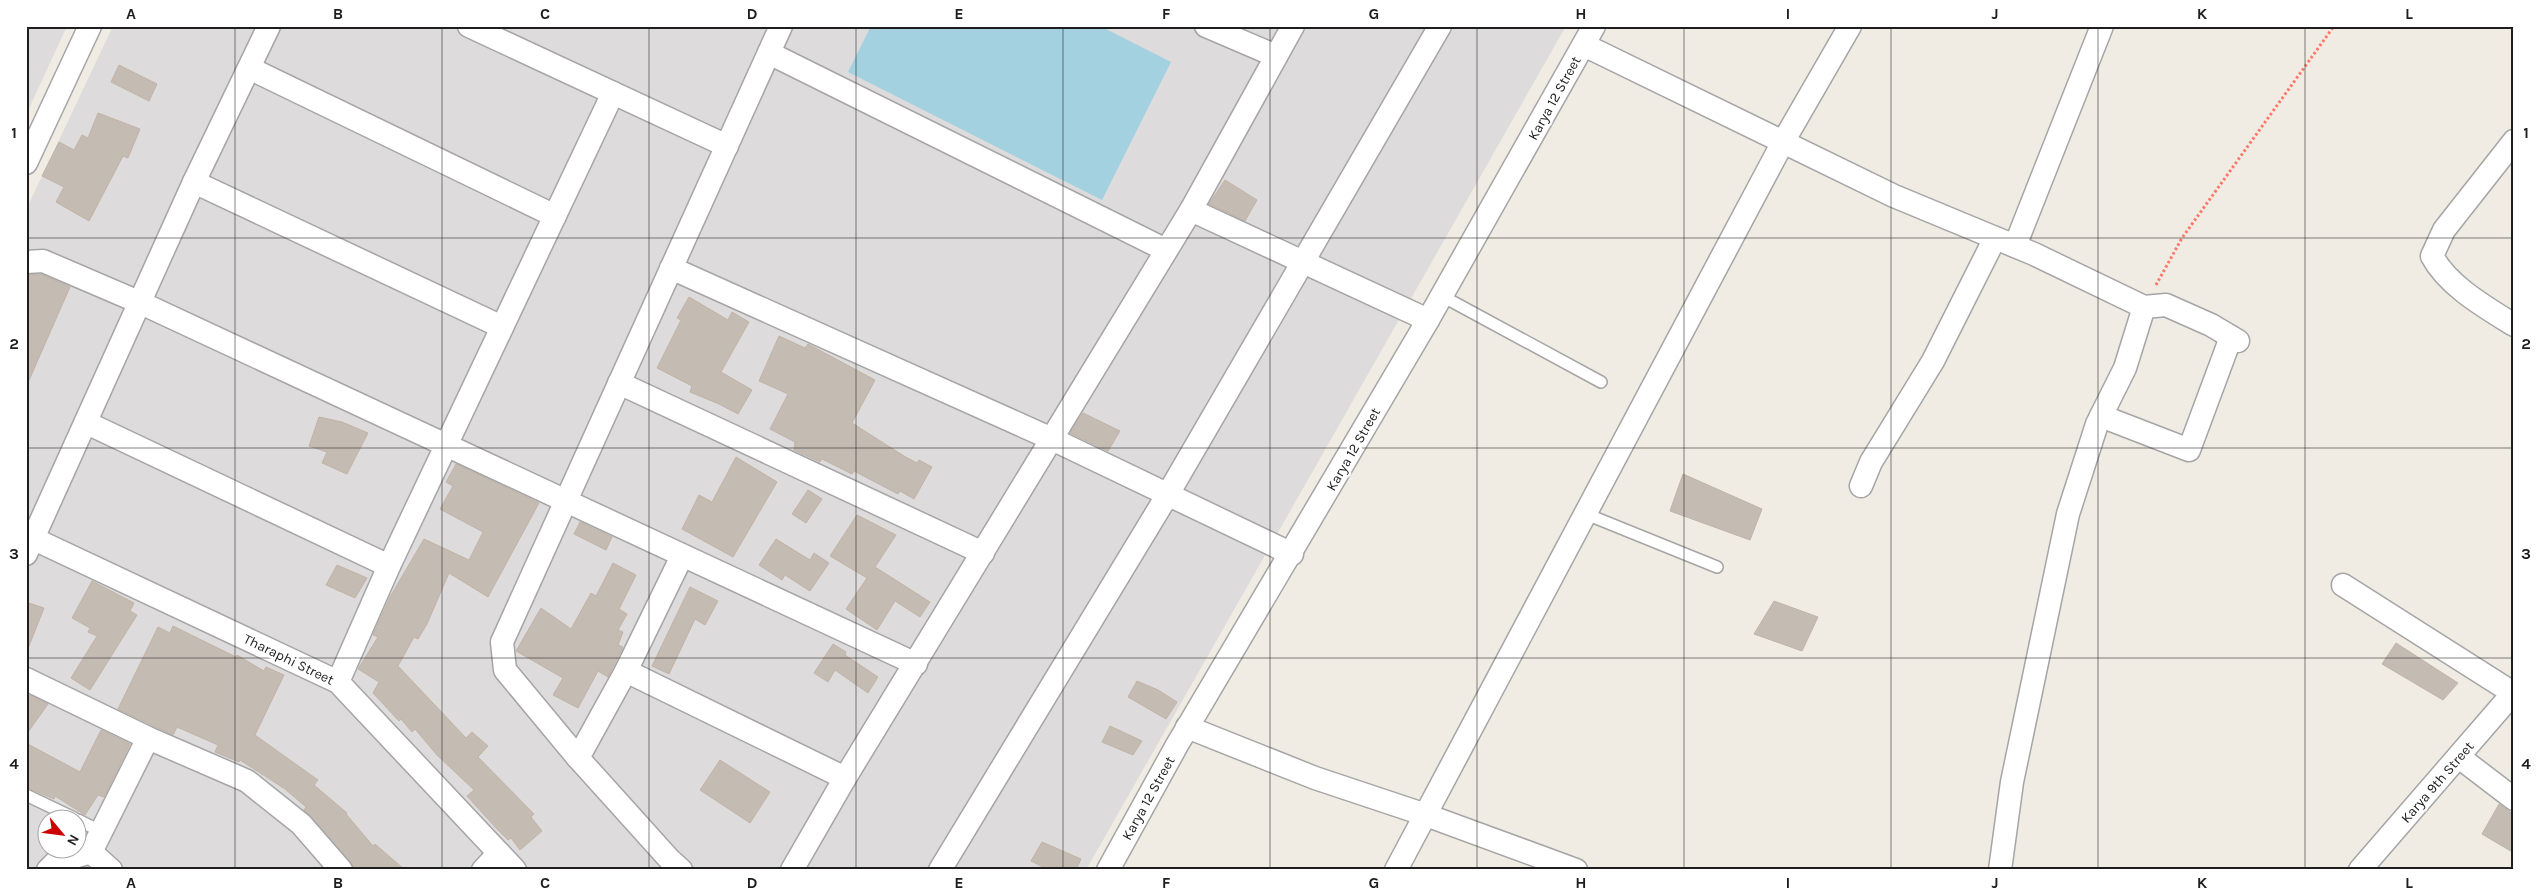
<svg xmlns="http://www.w3.org/2000/svg" width="2540" height="896" font-family="Karla,sans-serif">
<style>
.residential{fill:#dddbdb;fill-rule:evenodd}
.water{fill:#a3d1df}
.building{fill:#c4bbb3;stroke:#c2b3a6}
.lines{fill:none;stroke-linecap:round;stroke-linejoin:round}
.lane-casing{stroke:#a5a5a5;stroke-width:14}
.street-casing{stroke:#a5a5a5;stroke-width:25}
.path{stroke:#f76;stroke-width:3;stroke-dasharray:2.5 2.5;stroke-linecap:butt}
.lane{stroke:#fff;stroke-width:11}
.street{stroke:#fff;stroke-width:22}
.grid{fill:none;stroke:#1e1e1e;stroke-width:1;stroke-opacity:0.55}
.labels{text-anchor:middle;stroke-width:5;stroke-linejoin:round;paint-order:stroke}
.street-label{font-size:14px;fill:#1e1e1e;stroke:#fff}
.neatline{fill:none;stroke:#1e1e1e;stroke-width:2}
.grid-label{font-size:16px;text-anchor:middle;font-weight:bold;fill:#1e1e1e}
</style>
<rect width="100%" height="100%" fill="#f0ece4"/>
<!-- residential -->
<g class="residential">
<polygon points="26,26 67,26 26,115"/>
<path d="M113,26h1453l-480,844h-1060v-660zM48,818h30v30h-30z"/>
</g>
<!-- water -->
<polygon class="water" points="871,26 1100,26 1171,62 1102,200 848,72"/>
<!-- building -->
<g class="building">
<polygon points="119,65 157,84 149,101 111,82"/>
<polygon points="98,113 140,129 128,158 123,156 89,221 56,202 64,187 42,176 59,142 74,150 82,135 88,138"/>
<polygon points="1225,180 1257,200 1245,221 1209,204"/>
<polygon points="41,274 70,287 26,387 26,275"/>
<polygon points="689,297 728,320 732,312 749,322 721,372 752,390 738,414 719,404 690,392 692,386 657,368 681,320 677,318"/>
<polygon points="779,336 805,348 808,344 875,380 852,423 904,456 917,463 919,460 932,467 914,499 900,491 898,494 854,471 852,474 822,459 820,462 794,450 795,442 770,429 788,394 759,381"/>
<polygon points="1083,413 1120,431 1108,451 1070,433"/>
<polygon points="319,417 342,422 368,433 347,474 322,463 327,452 309,446"/>
<polygon points="736,457 777,482 733,557 682,529 699,495 712,502"/>
<polygon points="456,464 539,503 488,597 449,573 427,624 418,639 414,637 398,666 466,738 472,732 488,746 478,757 534,814 531,817 542,831 520,850 511,838 508,840 496,828 467,796 474,790 437,755 415,729 412,732 401,719 399,721 373,693 379,682 358,669 378,637 373,635 390,597 424,539 469,560 483,532 440,509 453,486 446,482"/>
<polygon points="1683,474 1762,509 1750,540 1670,511"/>
<polygon points="808,490 822,499 806,523 792,514"/>
<polygon points="857,515 896,535 875,567 930,602 920,617 895,601 877,630 846,609 867,578 830,556"/>
<polygon points="580,522 612,537 606,550 574,534"/>
<polygon points="776,539 810,560 814,553 829,563 810,591 785,575 782,580 759,565"/>
<polygon points="613,563 636,575 619,609 627,614 618,630 623,632 618,645 623,647 608,677 598,671 578,708 553,695 563,678 516,651 541,608 571,629 591,593 596,596"/>
<polygon points="337,565 367,578 355,598 326,585"/>
<polygon points="92,581 134,603 130,611 137,615 90,690 71,678 97,636 88,632 90,628 72,618"/>
<polygon points="690,587 718,601 705,625 695,619 669,674 652,666"/>
<polygon points="1774,601 1818,617 1802,651 1754,634"/>
<polygon points="26,602 44,608 27,651 26,651"/>
<polygon points="173,626 236,657 237,655 264,671 266,667 284,675 255,735 318,780 314,785 347,813 346,814 373,846 375,844 405,870 356,870 304,810 306,807 285,789 240,760 239,762 215,752 218,745 177,727 173,735 118,709 158,627 170,633"/>
<polygon points="2396,643 2458,683 2443,700 2382,664"/>
<polygon points="833,644 846,652 845,655 878,677 868,693 835,670 828,682 814,673"/>
<polygon points="1137,681 1158,690 1177,702 1166,719 1128,697"/>
<polygon points="30,695 48,704 26,735 26,702"/>
<polygon points="1110,726 1142,741 1133,755 1102,742"/>
<polygon points="101,730 130,744 104,797 98,795 85,815 55,796 54,799 26,787 26,743 80,772"/>
<polygon points="720,760 770,792 750,823 700,790"/>
<polygon points="2499,804 2514,815 2514,853 2482,834"/>
<polygon points="1042,842 1081,859 1076,870 1049,870 1031,861"/>
</g>
<g class="lines">
<defs>
<g id="lane">
<polyline points="1442,296 1601,382"/>
<polyline points="1586,514 1717,567"/>
<polyline points="26,795 74,818"/>
<polyline points="78,820 102,832"/>
</g>
<g id="street">
<polyline points="469,26 727,146"/>
<polyline points="1206,26 1276,56"/>
<polyline points="1584,45 1894,196 2034,254 2144,307 2166,305 2211,325 2238,341"/>
<polyline points="769,53 1166,250"/>
<polyline points="249,68 555,216"/>
<path d="M2514,141l-70,89 -12,26c16,30 53,51 82,69"/>
<polyline points="26,163 90,26"/>
<polyline points="194,182 502,327"/>
<polyline points="1191,210 1428,320"/>
<polyline points="2015,246 2102,26"/>
<polyline points="26,262 43,261 141,303 916,664"/>
<polyline points="671,268 1052,439 1292,554"/>
<polyline points="619,383 983,553"/>
<polyline points="2101,416 2189,450 2231,337"/>
<polyline points="87,423 389,566"/>
<polyline points="1861,486 1871,462 1933,361 1995,238"/>
<polyline points="34,539 338,682 515,870"/>
<polyline points="26,554 194,182 269,26"/>
<polyline points="2343,585 2513,693"/>
<polyline points="626,671 845,778"/>
<polyline points="26,679 148,738 247,781 301,824 341,870"/>
<polyline points="338,682 389,566 613,93"/>
<polyline points="1187,727 1315,778 1426,815 1576,870"/>
<polyline points="2459,757 2514,799"/>
<polyline points="578,758 626,671 682,556"/>
<polyline points="91,852 111,870"/>
<polyline points="48,870 55,863 91,852 148,738"/>
<polyline points="483,870 499,853"/>
<polyline points="681,870 670,860 578,758 505,670 502,642 781,26"/>
<polyline points="792,870 845,778 1191,210 1293,26"/>
<polyline points="940,870 1168,494 1440,26"/>
<polyline points="1108,870 1177,745 1428,320 1594,26"/>
<polyline points="1396,870 1783,142 1850,26"/>
<polyline points="2000,870 2012,782 2068,514 2097,424 2125,368 2144,307"/>
<polyline points="2360,870 2514,692"/>
</g>
</defs>
<!-- lane casing -->
<use href="#lane" class="lane-casing"/>
<!-- street casing -->
<use href="#street" class="street-casing"/>
<!-- path -->
<polyline class="path" points="2156,285 2182,238 2334,26"/>
<!-- lane -->
<use href="#lane" class="lane"/>
<!-- street -->
<use href="#street" class="street"/>
</g>
<!-- grid -->
<path class="grid" d="M235,26v844M442,26v844M649,26v844M856,26v844M1063,26v844M1270,26v844M1477,26v844M1684,26v844M1891,26v844M2098,26v844M2305,26v844M26,238h2488M26,448h2488M26,658h2488"/>
<g class="labels">
<!-- street labels -->
<g class="street-label">
<text transform="translate(1554 98) rotate(-61)" y="5">Karya 12 Street</text>
<text transform="translate(1353 449) rotate(-60)" y="5">Karya 12 Street</text>
<text transform="translate(289 659) rotate(26)" y="5">Tharaphi Street</text>
<text transform="translate(2437 782) rotate(-49)" y="5">Karya 9th Street</text>
<text transform="translate(1148 798) rotate(-61)" y="5">Karya 12 Street</text>
</g>
</g>
<!-- border -->
<rect width="2540" height="896" fill="none" stroke="#ffffff" stroke-width="55"/>
<!-- north arrow -->
<g transform="translate(62 834) rotate(119)"><circle r="24" fill="#ffffff" stroke="#a5a5a5"/>
<path d="M0-4L9 19L0 12L-9 19Z" fill="#cd0200"/>
<text y="-8" font-size="14" font-weight="bold" text-anchor="middle" fill="#1e1e1e">N</text>
</g>
<rect x="28" y="28" width="2484" height="840" class="neatline"/>
<g class="grid-label">
<text x="131" y="19">A</text>
<text x="338" y="19">B</text>
<text x="545" y="19">C</text>
<text x="752" y="19">D</text>
<text x="959" y="19">E</text>
<text x="1166" y="19">F</text>
<text x="1374" y="19">G</text>
<text x="1581" y="19">H</text>
<text x="1788" y="19">I</text>
<text x="1995" y="19">J</text>
<text x="2202" y="19">K</text>
<text x="2409" y="19">L</text>
<text x="14" y="138">1</text>
<text x="2526" y="138">1</text>
<text x="14" y="349">2</text>
<text x="2526" y="349">2</text>
<text x="14" y="559">3</text>
<text x="2526" y="559">3</text>
<text x="14" y="769">4</text>
<text x="2526" y="769">4</text>
<text x="131" y="888">A</text>
<text x="338" y="888">B</text>
<text x="545" y="888">C</text>
<text x="752" y="888">D</text>
<text x="959" y="888">E</text>
<text x="1166" y="888">F</text>
<text x="1374" y="888">G</text>
<text x="1581" y="888">H</text>
<text x="1788" y="888">I</text>
<text x="1995" y="888">J</text>
<text x="2202" y="888">K</text>
<text x="2409" y="888">L</text>
</g>
</svg>
